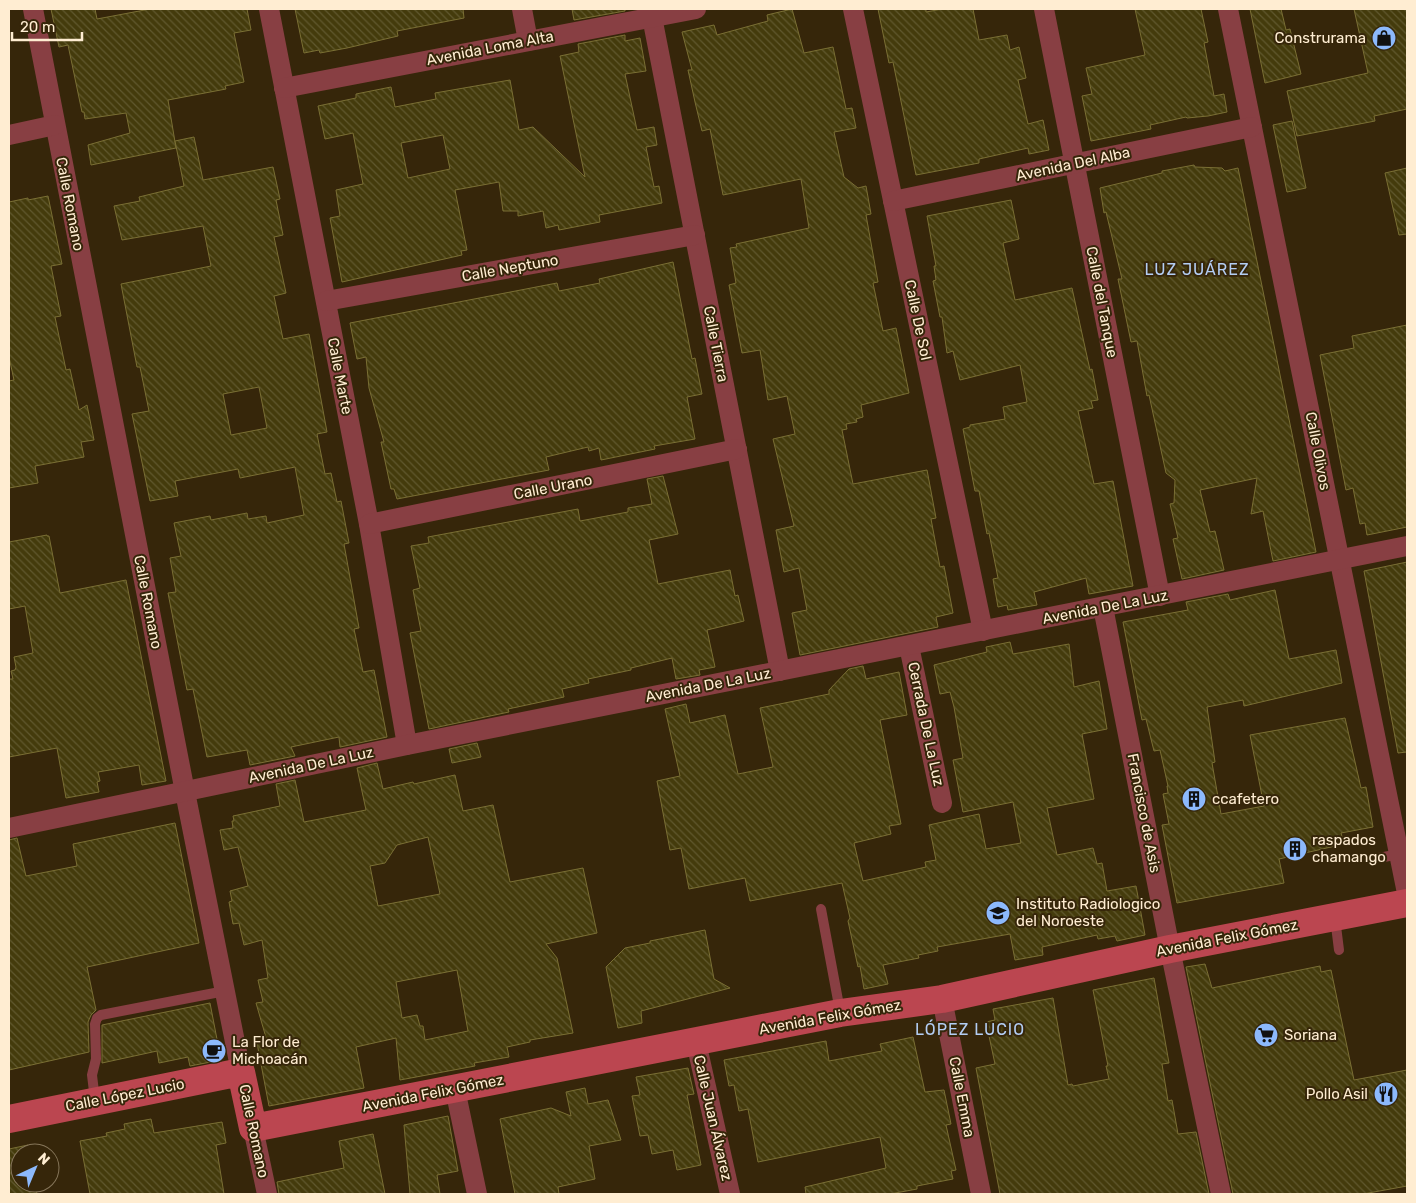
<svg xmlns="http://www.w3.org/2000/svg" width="1416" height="1203" font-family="Rubik,sans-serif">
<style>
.building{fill:url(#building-back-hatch);stroke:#7a6f34;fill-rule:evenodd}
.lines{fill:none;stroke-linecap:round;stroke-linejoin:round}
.service{stroke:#883f43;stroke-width:10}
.minor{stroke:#883f43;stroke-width:20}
.secondary{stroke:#bb4650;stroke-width:28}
.labels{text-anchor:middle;stroke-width:4;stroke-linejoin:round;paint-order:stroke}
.poi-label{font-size:15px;fill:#ffedd2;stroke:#36260a;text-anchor:start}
.street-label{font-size:15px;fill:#ffedd2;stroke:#36260a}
.neighbourhood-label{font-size:16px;letter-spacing:1px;fill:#b3cdf3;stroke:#36260a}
</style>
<defs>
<pattern id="building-back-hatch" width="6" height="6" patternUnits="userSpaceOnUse" patternTransform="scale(1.25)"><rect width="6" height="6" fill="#443b0c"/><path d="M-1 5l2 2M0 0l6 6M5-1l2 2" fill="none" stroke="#60582e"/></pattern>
</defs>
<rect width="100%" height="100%" fill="#36260a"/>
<!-- building -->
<g class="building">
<polygon points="51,9 95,9 97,19 150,9 247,9 251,30 234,33 244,82 225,86 226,89 168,100 176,148 91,165 88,145 130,133 126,113 85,119 84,112 82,112 68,45 59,47"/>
<polygon points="295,9 463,9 464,18 397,31 398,36 347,48 320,53 319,50 304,53"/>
<polygon points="572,9 625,9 625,11 574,20"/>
<polygon points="792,9 804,53 833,47 846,109 852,108 856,128 834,132 844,177 858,188 866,186 871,214 866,215 878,282 873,283 883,331 896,328 909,393 861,405 863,417 856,419 857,422 846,424 847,429 842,430 853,484 927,470 936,518 931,519 940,567 944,566 953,613 936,617 938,627 800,655 792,613 807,610 799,568 784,572 776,530 794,526 773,439 795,434 787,396 768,400 760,350 742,353 729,285 736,283 730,248 737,247 736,244 809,228 801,179 723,195 710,129 702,131 695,102 688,70 692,70 682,32 714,25 717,35 768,21 767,15"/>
<polygon points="878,9 926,9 926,12 942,9 973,9 979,40 1007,35 1010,50 1019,47 1026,78 1018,80 1028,124 1043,120 1049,150 1029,154 1028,148 979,159 979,163 916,175 893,62 889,63"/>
<polygon points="1135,9 1201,9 1208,42 1204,43 1214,96 1224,94 1227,112 1208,116 1187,118 1186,117 1150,125 1151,129 1091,141 1082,96 1092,94 1086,68 1145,55"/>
<polygon points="1250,9 1281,9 1286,30 1290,29 1301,74 1265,83"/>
<polygon points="1354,9 1407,9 1407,109 1374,116 1375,121 1297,136 1287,91 1368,73"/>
<path d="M625,35v6l15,-3 6,33 -21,3 12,56 17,-3 3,18 -11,2 8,40 5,-1 3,17 -63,12 1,7 -41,8 -1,-5 -12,3 -3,-17 -25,5v-5h-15l-4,-29 -44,8 12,60 -6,1 1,4 -120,27 -12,-64 10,-2 -4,-26 27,-6 -10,-51 -28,6 -7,-33 38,-8v-4l35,-7 4,20 41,-8 -1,-6 75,-13 9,50 14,-3 52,50 -25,-121 19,-4 -1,-8zM443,135l7,34 -42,9 -7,-35z"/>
<polygon points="1292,121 1306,188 1287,192 1273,125"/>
<path d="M194,137l9,43 70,-13 7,32 -4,1 7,35 -9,2 12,56 -12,3 9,43 26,-5 18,98 -10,2 8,40 6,-1 6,29 4,-1 8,42 -5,1 15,84 -5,1 9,43 11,-2 13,67 -47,10 -1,-10 -48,10 4,9 -45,9 -3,-15 -40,7 -14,-68 -6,1 -19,-97 8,-1 -6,-34 11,-2 -7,-33 36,-7 1,4 36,-7 1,6 18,-3 1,7 37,-8 -9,-48 -55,11 -2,-9 -63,12 3,15 -28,5 -18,-87 17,-3 -9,-44h-3l-16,-83 90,-18 -8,-40 -81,14 -8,-34 26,-5 -1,-4 45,-11 -9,-45zM259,387l8,41 -36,7 -8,-41z"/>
<polygon points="1194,165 1195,167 1222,168 1225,171 1238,168 1316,552 1273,561 1263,511 1251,514 1257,478 1200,490 1210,532 1215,531 1224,570 1182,579 1173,539 1178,538 1170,504 1174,503 1175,480 1166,473 1149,395 1147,396 1137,341 1131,342 1118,279 1122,279 1106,212 1104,213 1100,188 1162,173 1162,171"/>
<polygon points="1407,168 1407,234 1399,235 1385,173"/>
<polygon points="48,196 62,264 51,266 61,316 55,317 66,370 70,369 79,410 87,405 94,440 81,442 84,457 35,466 38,483 9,488 9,381 14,380 9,357 9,202 28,198 28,200"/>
<polygon points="1011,200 1019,239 1003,243 1015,300 1072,288 1090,370 1092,369 1098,400 1091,401 1093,408 1078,411 1094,484 1113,481 1133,586 1089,594 1086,578 1034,592 1037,605 1008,610 1007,605 998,607 993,579 998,578 989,533 987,534 979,491 975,491 963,429 970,427 970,425 1005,419 1003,407 1027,402 1020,365 960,380 953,351 947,353 942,317 940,317 933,281 936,280 934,266 936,266 927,216"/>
<polygon points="673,262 692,359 695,358 702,394 687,397 695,439 654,446 655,449 601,460 599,448 589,451 588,447 546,457 549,470 397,499 394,489 391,489 381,442 384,442 369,388 366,357 357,359 350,323 557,283 559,291 600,283 599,279"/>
<polygon points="1407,325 1407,527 1367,535 1365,523 1360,524 1353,488 1346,490 1320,355 1354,348 1352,336"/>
<polygon points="663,476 678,534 649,540 658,584 730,570 735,596 738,595 744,621 707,630 715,667 699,670 700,675 676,679 672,658 631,668 631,670 588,679 589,683 562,689 564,697 508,709 509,712 490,716 429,729 410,633 421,631 413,590 420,588 411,546 429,543 428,537 578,509 580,521 628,512 628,508 652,504 647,479"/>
<polygon points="47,535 47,536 49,536 60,593 126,580 166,781 142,785 139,765 98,772 100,781 97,782 99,792 66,798 57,748 9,757 9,679 13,679 11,671 15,670 16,667 14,657 33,653 25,606 9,609 9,542"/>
<polygon points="1407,562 1407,752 1398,753 1364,571"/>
<polygon points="1275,590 1289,659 1336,650 1342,683 1244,706 1243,700 1207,707 1215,762 1212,763 1221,814 1264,806 1250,735 1345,718 1361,788 1366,787 1373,827 1341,833 1344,844 1279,859 1284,883 1177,903 1162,825 1169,824 1163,794 1168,793 1167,786 1168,786 1160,750 1154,751 1146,719 1142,720 1123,622 1188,610 1186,602 1228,594 1230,600"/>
<polygon points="1010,642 1013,654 1069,644 1074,687 1099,681 1107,729 1082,734 1094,799 1047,808 1057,855 1093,848 1097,864 1102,863 1107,891 1136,886 1145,935 1117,941 1115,936 1098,939 1097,935 1042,947 1043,955 1015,960 1010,934 937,947 938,951 918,955 919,958 883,965 888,984 864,989 860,966 858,967 848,921 850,918 842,883 750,901 745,878 689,889 681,848 670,850 657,781 680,776 665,709 686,704 690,723 725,715 738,774 773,767 760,708 829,694 829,690 849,669 863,666 866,679 899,672 907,715 880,720 901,824 889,826 891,834 854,843 863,881 926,867 925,862 936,860 929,825 979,814 986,849 1021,843 1013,802 963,812 953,760 963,758 954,707 950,692 940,694 934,665 987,652 986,647"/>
<polygon points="477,743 481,757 452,763 449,749"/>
<path d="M377,763l6,26 30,-7 1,2 41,-9 8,36 30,-6 17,77 73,-14 14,65 -51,11 11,14 16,75 -43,7v2l-23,5 2,10 -35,6 1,3 -75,14 -4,-42 -40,9 8,41 -95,18 -12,-63 10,-2 -11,-38 7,-1 -5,-22 10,-2 -6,-38 -18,5 -5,-22 -6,1 -4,-22 3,-1 -2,-10 18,-5 -10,-39 -14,3 -4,-20 13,-2 -1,-7h2l-1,-5 47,-10 -4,-22 19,-4 9,42 62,-12 -9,-42zM428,837l12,57 -62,12 -8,-40 15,-3 12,-18zM457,970l11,61 -43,9 -2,-14h-3l-3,-11 -15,3 -6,-36z"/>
<polygon points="175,823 199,943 87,967 96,1010 91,1015 88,1022 89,1052 9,1070 9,840 17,838 26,876 77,866 73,844"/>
<polygon points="705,930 714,979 730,988 641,1011 642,1023 618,1028 606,967 625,948 650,943 650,941"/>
<polygon points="1205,964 1212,988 1320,966 1321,972 1331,970 1354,1080 1407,1070 1407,1186 1363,1194 1233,1194 1186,967"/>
<polygon points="1154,978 1169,1063 1162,1064 1168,1101 1172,1100 1178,1134 1196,1132 1209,1194 1000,1194 976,1068 995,1064 986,1022 995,1020 993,1009 1053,998 1068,1085 1072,1084 1073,1086 1109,1079 1106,1066 1108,1066 1093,990"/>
<polygon points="210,1003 221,1060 190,1066 188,1057 159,1063 157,1051 102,1063 102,1025"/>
<polygon points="913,1037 925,1092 944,1090 951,1124 946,1125 956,1170 951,1171 953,1179 917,1186 917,1189 890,1194 806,1194 805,1187 886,1168 880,1137 758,1162 748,1109 739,1111 734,1085 729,1086 724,1060 826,1041 829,1061 882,1051 880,1044"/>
<polygon points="688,1068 694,1094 687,1095 701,1165 677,1170 673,1150 652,1154 648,1135 640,1136 632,1096 640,1095 636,1077"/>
<polygon points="585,1088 588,1104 608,1100 621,1140 589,1146 595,1179 558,1187 559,1194 515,1194 500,1119 551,1108 571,1116 566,1092"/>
<polygon points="448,1116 458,1171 437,1175 440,1194 410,1194 404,1125"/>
<polygon points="151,1119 154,1133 222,1122 226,1143 216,1145 224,1194 90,1194 80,1141 107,1136 106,1133 125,1129 124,1124"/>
<polygon points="373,1134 385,1194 279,1194 277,1182 344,1168 339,1141"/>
<polygon points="28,1145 30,1153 20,1153 20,1183 35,1183 37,1194 9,1194 9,1149"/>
</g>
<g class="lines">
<!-- service -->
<g class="service">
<polyline points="1379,858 1399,854"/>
<polyline points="821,909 840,1011"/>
<polyline points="1335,918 1339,950"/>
<polyline points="95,1100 92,1075 96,1059 95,1024 97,1018 101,1015 225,991"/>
</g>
<!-- minor -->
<g class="minor">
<polyline points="33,9 185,792 241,1072"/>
<polyline points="269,9 369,524 407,745"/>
<polyline points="522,9 528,41"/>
<polyline points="853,9 983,631"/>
<polyline points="1044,9 1160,596"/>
<polyline points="1228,9 1407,893"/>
<polyline points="652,17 780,671"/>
<polyline points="284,88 696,9"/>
<polyline points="9,135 55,125"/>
<polyline points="893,201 1252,127"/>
<polyline points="326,301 695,235"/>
<polyline points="369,524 737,449"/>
<polyline points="1103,607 1170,949 1221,1194"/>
<polyline points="909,646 942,803"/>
<polyline points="9,828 407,745 1407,546"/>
<polyline points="942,999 981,1194"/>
<polyline points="696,1042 730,1194"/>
<polyline points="455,1089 477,1194"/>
<polyline points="253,1128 267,1194"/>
</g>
<!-- secondary -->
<polyline class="secondary" points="9,1119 241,1072 253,1128 840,1013 942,999 1170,949 1407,903"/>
</g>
<!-- icons -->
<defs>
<symbol id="shop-disc" viewBox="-11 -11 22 22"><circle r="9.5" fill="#8cb9fc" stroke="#36260a"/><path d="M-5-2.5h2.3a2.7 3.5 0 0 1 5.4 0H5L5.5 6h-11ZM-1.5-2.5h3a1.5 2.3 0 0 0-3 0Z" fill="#111"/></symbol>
<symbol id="building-disc" viewBox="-11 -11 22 22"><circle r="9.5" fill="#8cb9fc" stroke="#36260a"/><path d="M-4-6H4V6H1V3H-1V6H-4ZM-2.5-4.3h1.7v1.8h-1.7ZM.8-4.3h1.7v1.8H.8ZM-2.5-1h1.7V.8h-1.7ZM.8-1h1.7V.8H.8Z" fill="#111"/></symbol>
<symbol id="university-disc" viewBox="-11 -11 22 22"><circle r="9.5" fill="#8cb9fc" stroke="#36260a"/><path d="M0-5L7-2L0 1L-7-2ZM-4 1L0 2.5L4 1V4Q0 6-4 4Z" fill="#111"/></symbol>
<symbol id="supermarket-disc" viewBox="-11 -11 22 22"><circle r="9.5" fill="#8cb9fc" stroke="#36260a"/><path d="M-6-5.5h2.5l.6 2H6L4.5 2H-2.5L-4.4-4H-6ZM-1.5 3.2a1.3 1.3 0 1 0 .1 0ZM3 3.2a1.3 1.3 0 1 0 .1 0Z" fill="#111"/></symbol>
<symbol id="cafe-disc" viewBox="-11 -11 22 22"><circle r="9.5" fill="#8cb9fc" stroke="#36260a"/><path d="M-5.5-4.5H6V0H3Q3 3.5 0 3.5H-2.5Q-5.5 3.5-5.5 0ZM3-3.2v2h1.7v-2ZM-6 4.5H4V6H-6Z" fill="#111"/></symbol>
<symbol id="restaurant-disc" viewBox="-11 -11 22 22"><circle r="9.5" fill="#8cb9fc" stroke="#36260a"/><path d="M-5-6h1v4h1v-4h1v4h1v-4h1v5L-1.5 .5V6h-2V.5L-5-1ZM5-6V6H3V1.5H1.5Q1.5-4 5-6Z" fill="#111"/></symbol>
</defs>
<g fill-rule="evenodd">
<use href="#shop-disc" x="1370" y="24" width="28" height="28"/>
<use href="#building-disc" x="1180" y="785" width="28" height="28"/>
<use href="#building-disc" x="1281" y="835" width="28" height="28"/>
<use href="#university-disc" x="984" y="899" width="28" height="28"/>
<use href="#supermarket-disc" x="1252" y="1021" width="28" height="28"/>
<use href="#cafe-disc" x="200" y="1037" width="28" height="28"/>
<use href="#restaurant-disc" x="1372" y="1080" width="28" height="28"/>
</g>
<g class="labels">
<!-- poi labels -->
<g class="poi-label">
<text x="1366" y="43" text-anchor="end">Construrama</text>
<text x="1212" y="804">ccafetero</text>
<text x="1312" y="845">raspados<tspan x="1312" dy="17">chamango</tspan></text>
<text x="1016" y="909">Instituto Radiologico<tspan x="1016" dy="17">del Noroeste</tspan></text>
<text x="1284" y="1040">Soriana</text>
<text x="232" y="1047">La Flor de<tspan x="232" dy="17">Michoacán</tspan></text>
<text x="1368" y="1099" text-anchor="end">Pollo Asil</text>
</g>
<!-- street labels -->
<g class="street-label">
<text transform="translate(490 48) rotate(-11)" y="5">Avenida Loma Alta</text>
<text transform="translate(1073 164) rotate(-12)" y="5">Avenida Del Alba</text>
<text transform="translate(70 204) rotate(79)" y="5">Calle Romano</text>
<text transform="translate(510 268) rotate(-10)" y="5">Calle Neptuno</text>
<text transform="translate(1102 302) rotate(79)" y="5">Calle del Tanque</text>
<text transform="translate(918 320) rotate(78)" y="5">Calle De Sol</text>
<text transform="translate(716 344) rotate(79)" y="5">Calle Tierra</text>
<text transform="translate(340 376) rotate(79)" y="5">Calle Marte</text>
<text transform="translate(1318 451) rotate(79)" y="5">Calle Olivos</text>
<text transform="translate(553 487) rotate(-11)" y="5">Calle Urano</text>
<text transform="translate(148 602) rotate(79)" y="5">Calle Romano</text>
<text transform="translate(1105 607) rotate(-11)" y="5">Avenida De La Luz</text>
<text transform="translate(708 685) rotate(-11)" y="5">Avenida De La Luz</text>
<text transform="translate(926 724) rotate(78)" y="5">Cerrada De La Luz</text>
<text transform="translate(311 765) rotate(-12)" y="5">Avenida De La Luz</text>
<text transform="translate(1144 813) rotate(79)" y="5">Francisco de Asis</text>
<text transform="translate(1227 938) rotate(-11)" y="5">Avenida Felix Gómez</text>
<text transform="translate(830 1017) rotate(-10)" y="5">Avenida Felix Gómez</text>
<text transform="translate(433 1093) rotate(-11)" y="5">Avenida Felix Gómez</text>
<text transform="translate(125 1095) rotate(-11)" y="5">Calle López Lucio</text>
<text transform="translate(962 1097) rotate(79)" y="5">Calle Emma</text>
<text transform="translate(713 1118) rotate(77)" y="5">Calle Juan Álvarez</text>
<text transform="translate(254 1131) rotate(78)" y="5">Calle Romano</text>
</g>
<!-- neighbourhood labels -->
<g class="neighbourhood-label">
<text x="1197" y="275">LUZ JUÁREZ</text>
<text x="970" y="1035">LÓPEZ LUCIO</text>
</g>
</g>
<!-- border -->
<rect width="1416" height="1203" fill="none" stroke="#ffedd2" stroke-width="20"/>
<!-- north arrow -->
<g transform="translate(35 1168) rotate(44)"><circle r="24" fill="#36260a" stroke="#86765a"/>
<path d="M0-4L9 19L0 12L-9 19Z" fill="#8cb9fc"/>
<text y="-8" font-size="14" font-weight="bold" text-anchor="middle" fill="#ffedd2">N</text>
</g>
<!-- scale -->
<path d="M12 32v8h70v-8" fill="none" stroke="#ffedd2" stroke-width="2.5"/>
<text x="20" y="32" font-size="15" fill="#ffedd2" stroke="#36260a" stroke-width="4" paint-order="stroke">20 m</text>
</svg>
